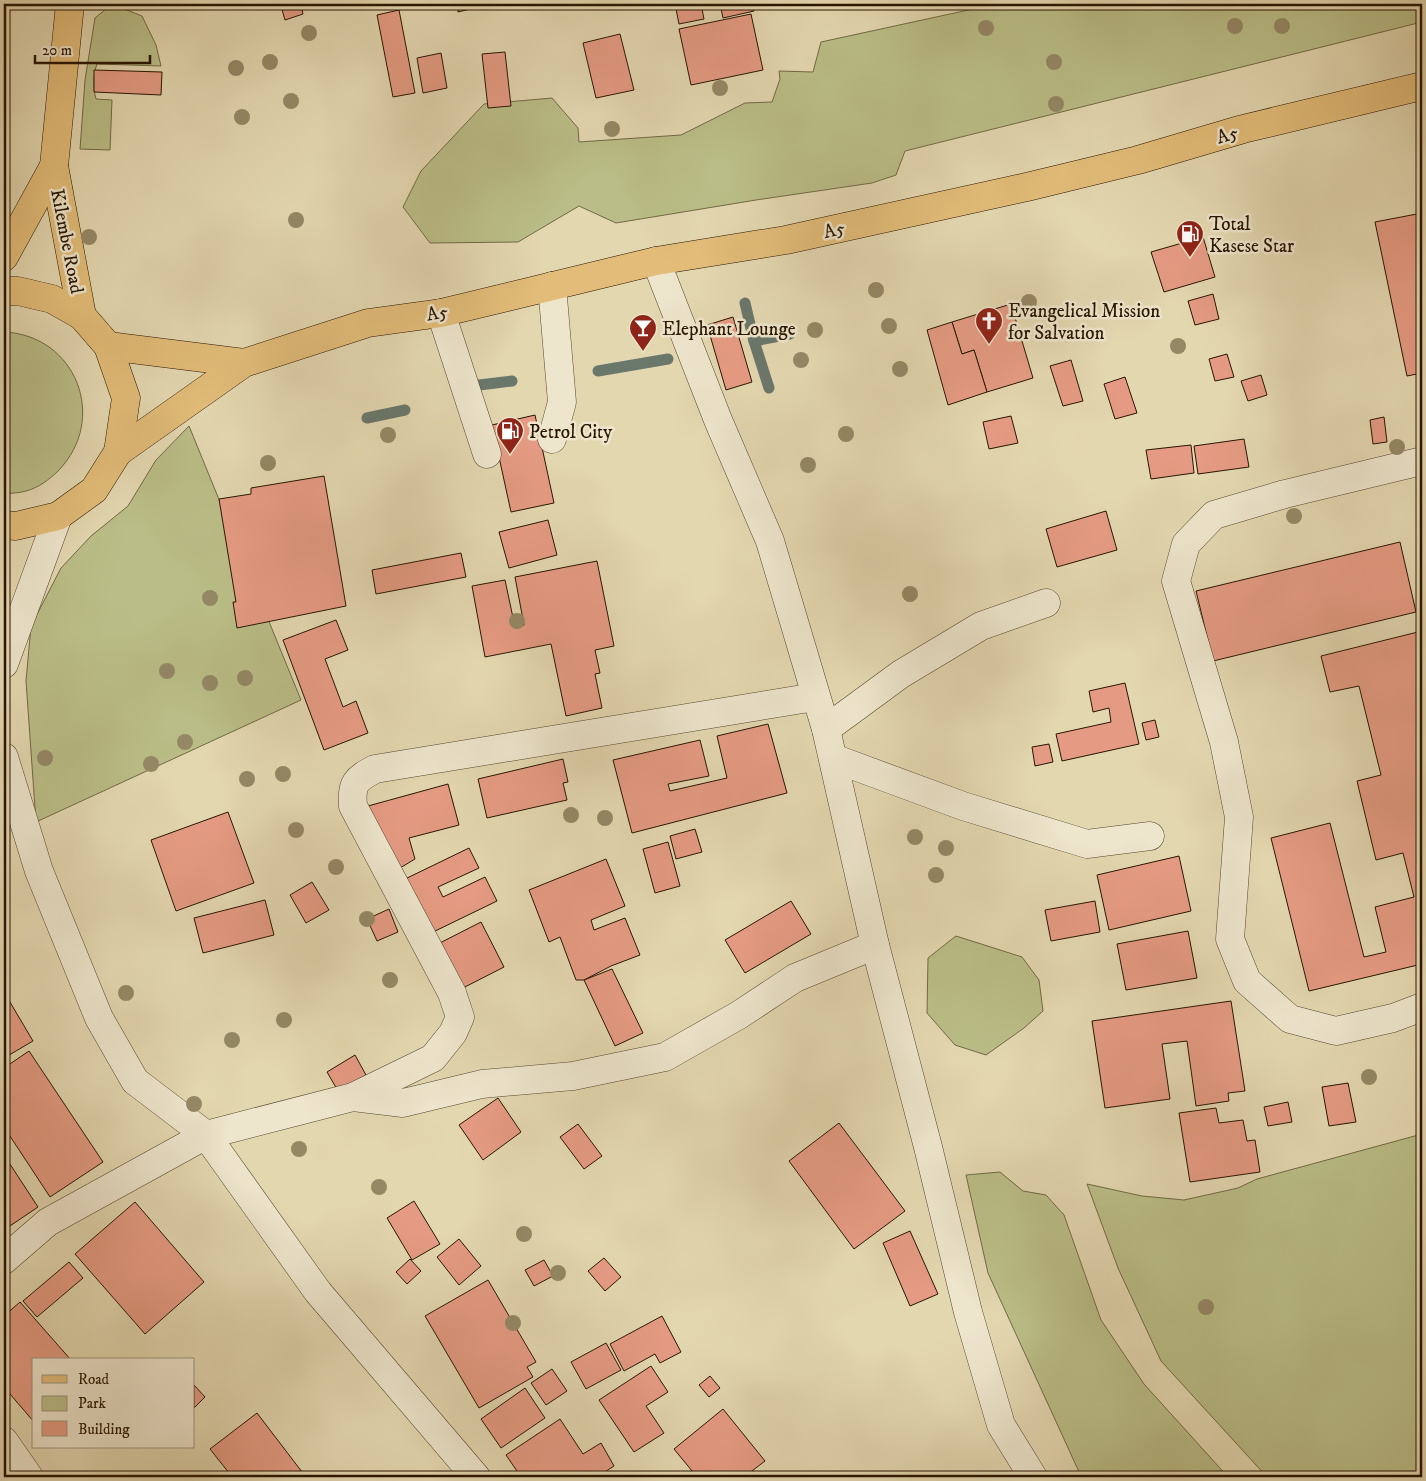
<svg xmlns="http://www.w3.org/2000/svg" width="1426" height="1481" font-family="'IM FELL DW Pica',serif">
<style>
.green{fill:#babd87;stroke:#716944}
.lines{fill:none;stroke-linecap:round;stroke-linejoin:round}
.stream{stroke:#6a776b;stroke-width:11}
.building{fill:#e59b83;stroke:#281500}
.minor-casing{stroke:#57462c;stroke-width:29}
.major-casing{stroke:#281500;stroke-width:29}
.highway-casing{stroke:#281500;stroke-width:29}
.minor{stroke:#ede5cc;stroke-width:28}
.major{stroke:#e2bc78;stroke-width:28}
.highway{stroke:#e2bc78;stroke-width:28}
.tree{fill:#948865}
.labels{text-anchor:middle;stroke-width:5;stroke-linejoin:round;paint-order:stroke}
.street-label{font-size:19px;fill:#281500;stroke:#ede5cc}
.poi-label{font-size:19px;fill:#281500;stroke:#ede5cc;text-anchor:start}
</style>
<rect width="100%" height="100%" fill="#e3d7b0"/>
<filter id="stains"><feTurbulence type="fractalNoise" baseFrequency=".004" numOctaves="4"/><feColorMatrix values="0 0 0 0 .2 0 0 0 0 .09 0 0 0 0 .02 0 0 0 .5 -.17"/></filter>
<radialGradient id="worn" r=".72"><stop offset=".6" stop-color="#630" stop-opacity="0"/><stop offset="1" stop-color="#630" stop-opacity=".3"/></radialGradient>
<!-- green -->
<g class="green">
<path d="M112,4l30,12 14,29 5,21 -64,-2c-4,10 -4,24 -1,35l16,1 -2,50 -30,-1 5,-69 10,-62z"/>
<polygon points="996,4 1422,4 1422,22 905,151 896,175 872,183 756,200 616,223 579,206 518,242 430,243 403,207 421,171 484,104 552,98 578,128 579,142 681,135 745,103 772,102 780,79 779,71 813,72 821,42"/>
<path d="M4,332c72,3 105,87 54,139 -8,8 -20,17 -32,20 -6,2 -15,2 -22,3z"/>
<polygon points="189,426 301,700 36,822 26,681 31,626 61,568 91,536 128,506 156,460"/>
<polygon points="956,936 1022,957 1039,980 1043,1011 1024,1028 986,1055 955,1045 927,1013 928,958"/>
<polygon points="1422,1134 1422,1477 1267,1477 1161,1361 1118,1268 1087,1184 1142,1196 1184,1200 1238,1188 1257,1179"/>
<polygon points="1000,1172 1023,1191 1046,1195 1064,1215 1101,1320 1144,1384 1228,1477 1085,1477 1080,1474 988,1273 966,1175"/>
</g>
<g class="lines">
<!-- stream -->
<g class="stream">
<polyline points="745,303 754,341 769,388"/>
<polyline points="754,341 790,334"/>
<polyline points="598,371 668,359"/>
<polyline points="479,385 512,381"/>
<polyline points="367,418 405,410"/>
</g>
</g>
<!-- building -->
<g class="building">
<polygon points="288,4 301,4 303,14 285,20 281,6"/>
<polygon points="457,4 487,4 487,5 458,12"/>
<polygon points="675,4 701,4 704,19 679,24"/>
<polygon points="720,4 752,4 754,11 723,18"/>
<polygon points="399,10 415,93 393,97 377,15"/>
<polygon points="751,14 763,70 691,85 679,29"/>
<polygon points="620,34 634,90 596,98 583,43"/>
<polygon points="505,52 511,106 488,108 482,54"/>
<polygon points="441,53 447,88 423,93 417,58"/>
<polygon points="94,70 162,72 161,95 94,92"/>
<polygon points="1422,213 1422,373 1407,376 1375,222"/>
<polygon points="1203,237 1215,277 1164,292 1151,252"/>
<polygon points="1213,294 1219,319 1195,325 1188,301"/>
<polygon points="1011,304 1033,378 987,392 974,350 962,354 952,322"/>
<polygon points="733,317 752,382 726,390 707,325"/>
<polygon points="952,322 962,354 974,350 987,392 948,405 927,330"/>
<polygon points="1227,354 1234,377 1215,381 1209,359"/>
<polygon points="1071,360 1083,401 1063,406 1050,366"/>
<polygon points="1261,375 1267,395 1248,401 1241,381"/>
<polygon points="1125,377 1137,413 1115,419 1104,384"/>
<polygon points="535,415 554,503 511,512 492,425"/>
<polygon points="1011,416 1018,443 989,449 983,422"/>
<polygon points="1384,417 1387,442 1373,444 1370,420"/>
<polygon points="1244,439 1249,467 1198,474 1194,446"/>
<polygon points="1191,445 1194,473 1151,479 1146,450"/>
<polygon points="324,476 346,606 237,628 233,602 236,602 219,499 251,494 251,488"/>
<polygon points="1106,511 1117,550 1057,567 1046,529"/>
<polygon points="548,520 557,555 509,568 499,532"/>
<polygon points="1400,542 1416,612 1213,661 1196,591"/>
<polygon points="461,553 466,577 376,594 372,570"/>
<polygon points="597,561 614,646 595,650 600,673 595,674 602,708 566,716 551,644 485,657 472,586 505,580 515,627 524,625 515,577"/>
<polygon points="336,620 348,650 325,659 343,707 356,701 368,733 324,750 283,640"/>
<polygon points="1422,631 1422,964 1309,991 1271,838 1330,823 1364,957 1386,952 1375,907 1414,897 1403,853 1376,860 1357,781 1381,775 1359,686 1330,692 1321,656"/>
<polygon points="1125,683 1139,744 1062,761 1056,734 1111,722 1109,708 1093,712 1089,691"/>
<polygon points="1155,720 1159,737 1146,740 1142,723"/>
<polygon points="768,724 787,793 632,833 613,760 700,740 709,776 668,784 670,791 727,778 717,736"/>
<polygon points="1049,744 1053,762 1035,766 1032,747"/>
<polygon points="563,759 568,782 563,783 567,800 487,818 478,779"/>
<polygon points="448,784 459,825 409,838 415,859 400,868 368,806"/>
<polygon points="228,812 254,883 176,911 151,840"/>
<polygon points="695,829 702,852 676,859 670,836"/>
<polygon points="668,842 680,886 655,893 643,849"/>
<polygon points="469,848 479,868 438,887 443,897 485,877 497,901 429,934 403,880"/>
<polygon points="1179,856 1191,911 1109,930 1097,875"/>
<polygon points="606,859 625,906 591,920 594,930 625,918 640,955 611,966 584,980 576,980 560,937 549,942 529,890"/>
<polygon points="312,882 329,910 306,923 290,895"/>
<polygon points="265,900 274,935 203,953 194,918"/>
<polygon points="791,901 811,934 745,973 725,940"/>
<polygon points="1095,901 1100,932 1051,941 1045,910"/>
<polygon points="389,909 398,932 377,941 367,919"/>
<polygon points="481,922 504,967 457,991 434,946"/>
<polygon points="1188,931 1197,978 1126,990 1117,944"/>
<polygon points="612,969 643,1033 615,1046 584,980"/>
<polygon points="4,992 33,1041 4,1058"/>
<polygon points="1231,1001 1245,1091 1228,1093 1229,1101 1196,1106 1187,1041 1162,1044 1170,1099 1105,1108 1092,1021"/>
<polygon points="29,1051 103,1162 50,1197 4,1127 4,1068"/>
<polygon points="355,1055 366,1075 338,1091 327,1072"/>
<polygon points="1348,1083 1356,1122 1329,1126 1322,1087"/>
<polygon points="498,1098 521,1132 483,1160 459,1125"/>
<polygon points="1288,1102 1292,1122 1268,1126 1264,1107"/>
<polygon points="1216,1108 1219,1123 1243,1120 1247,1141 1255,1140 1260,1172 1190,1182 1179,1113"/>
<polygon points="839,1123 905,1211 854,1249 789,1161"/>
<polygon points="578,1124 602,1156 584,1169 560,1137"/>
<polygon points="4,1155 38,1207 4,1230"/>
<polygon points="414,1201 440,1244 412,1260 387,1218"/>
<polygon points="135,1202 204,1282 145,1334 75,1254"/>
<polygon points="910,1231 938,1294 910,1306 883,1243"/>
<polygon points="459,1239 481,1266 459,1285 437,1257"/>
<polygon points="604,1258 621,1277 605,1291 588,1271"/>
<polygon points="410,1259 421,1271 407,1284 396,1272"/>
<polygon points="544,1260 553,1276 534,1286 525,1270"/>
<polygon points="69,1262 83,1278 37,1317 23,1301"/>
<polygon points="488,1280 536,1362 527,1367 533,1377 479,1408 425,1316"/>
<polygon points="20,1302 71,1360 34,1360 34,1422 4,1387 4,1316"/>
<polygon points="662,1316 681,1352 660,1363 655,1354 624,1371 610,1344"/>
<polygon points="606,1343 621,1370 586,1389 571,1362"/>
<polygon points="651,1366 668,1392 646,1406 664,1433 634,1452 599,1400"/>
<polygon points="552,1369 567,1391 546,1405 531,1383"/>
<polygon points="710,1376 720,1388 709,1397 699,1385"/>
<polygon points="194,1385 205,1397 194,1408"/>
<polygon points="525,1388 545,1418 501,1448 481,1419"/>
<polygon points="723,1409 765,1461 744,1477 697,1477 674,1449"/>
<polygon points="257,1413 299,1468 306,1477 223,1477 229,1473 210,1449"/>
<polygon points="560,1419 583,1454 601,1443 614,1466 597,1477 521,1477 506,1455"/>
</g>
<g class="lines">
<defs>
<g id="minor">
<polyline points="656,261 718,420 770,541 826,729 875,945 928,1147 968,1312 1001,1425 1033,1477"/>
<polyline points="441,313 487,454"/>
<polyline points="552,439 562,402 552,286"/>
<polyline points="1422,461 1285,494 1214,515 1186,544 1176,581 1224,742 1239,817 1230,939 1247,981 1290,1019 1336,1031 1393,1018 1422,1007"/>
<polyline points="4,664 58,516"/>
<polyline points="826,729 901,674 981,626 1046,603"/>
<polyline points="4,757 39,871 99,1018 135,1081 206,1135 318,1292 476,1477"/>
<polyline points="833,758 963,806 1087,844 1150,836"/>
<polyline points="353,1097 403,1103 482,1084 573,1076 665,1057 739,1015 795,978 875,945"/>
<path d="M4,1260l44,-38 158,-87 147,-38 80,-39 20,-25 7,-16 -8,-24 -99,-187c-2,-23 3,-27 22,-37l440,-72"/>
<polyline points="4,1441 29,1477"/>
</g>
<g id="major">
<polyline points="70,4 54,166 82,316"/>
<polyline points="4,257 54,166"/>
</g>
<g id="highway">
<polyline points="4,291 18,291 52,299 82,316 108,346 126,398 118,452 94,490 58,516 16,526 4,525"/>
<polyline points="108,346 244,363"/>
<polyline points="118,452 244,363 368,323 441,313 656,261 786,240 1031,186 1138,160 1243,129 1422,86"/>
</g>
</defs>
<!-- minor casing -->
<use href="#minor" class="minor-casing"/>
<!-- major casing -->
<use href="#major" class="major-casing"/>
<!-- highway casing -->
<use href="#highway" class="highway-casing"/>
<!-- minor -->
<use href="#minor" class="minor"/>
<!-- major -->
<use href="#major" class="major"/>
<!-- highway -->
<use href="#highway" class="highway"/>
</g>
<!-- trees -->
<g class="tree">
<circle cx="1235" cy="26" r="8"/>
<circle cx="1282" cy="26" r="8"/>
<circle cx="986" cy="28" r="8"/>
<circle cx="309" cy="33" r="8"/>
<circle cx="270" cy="62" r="8"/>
<circle cx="1054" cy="62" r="8"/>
<circle cx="236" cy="68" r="8"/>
<circle cx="720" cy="88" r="8"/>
<circle cx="291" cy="101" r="8"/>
<circle cx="1056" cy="104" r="8"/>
<circle cx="242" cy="117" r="8"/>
<circle cx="612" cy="129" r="8"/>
<circle cx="296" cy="220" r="8"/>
<circle cx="89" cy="237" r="8"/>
<circle cx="876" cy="290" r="8"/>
<circle cx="1029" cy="302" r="8"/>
<circle cx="889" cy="326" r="8"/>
<circle cx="815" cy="330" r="8"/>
<circle cx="1178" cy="346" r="8"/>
<circle cx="801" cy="360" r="8"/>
<circle cx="900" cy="369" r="8"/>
<circle cx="846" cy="434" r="8"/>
<circle cx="388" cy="435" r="8"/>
<circle cx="1397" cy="447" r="8"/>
<circle cx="268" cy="463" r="8"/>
<circle cx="808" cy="465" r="8"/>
<circle cx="1294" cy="516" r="8"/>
<circle cx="910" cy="594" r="8"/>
<circle cx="210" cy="598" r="8"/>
<circle cx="517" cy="621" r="8"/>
<circle cx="167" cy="671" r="8"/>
<circle cx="245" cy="678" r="8"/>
<circle cx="210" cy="683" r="8"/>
<circle cx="185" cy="742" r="8"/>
<circle cx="45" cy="758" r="8"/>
<circle cx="151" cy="764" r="8"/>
<circle cx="283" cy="774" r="8"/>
<circle cx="247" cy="779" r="8"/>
<circle cx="571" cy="815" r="8"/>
<circle cx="605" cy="818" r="8"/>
<circle cx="296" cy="830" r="8"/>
<circle cx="915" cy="837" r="8"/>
<circle cx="946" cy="848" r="8"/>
<circle cx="336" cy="867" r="8"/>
<circle cx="936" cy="875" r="8"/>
<circle cx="367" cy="919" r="8"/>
<circle cx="390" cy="980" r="8"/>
<circle cx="126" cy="993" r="8"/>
<circle cx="284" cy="1020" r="8"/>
<circle cx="232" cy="1040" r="8"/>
<circle cx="1369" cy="1077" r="8"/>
<circle cx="194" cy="1104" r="8"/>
<circle cx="299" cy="1149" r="8"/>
<circle cx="379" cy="1187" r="8"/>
<circle cx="524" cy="1234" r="8"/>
<circle cx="558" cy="1273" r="8"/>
<circle cx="1206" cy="1307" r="8"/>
<circle cx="513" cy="1323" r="8"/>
</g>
<!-- icons -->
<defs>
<symbol id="fuel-pin" viewBox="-11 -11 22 30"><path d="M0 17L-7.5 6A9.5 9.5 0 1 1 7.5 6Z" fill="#8f2418" stroke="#ede5cc"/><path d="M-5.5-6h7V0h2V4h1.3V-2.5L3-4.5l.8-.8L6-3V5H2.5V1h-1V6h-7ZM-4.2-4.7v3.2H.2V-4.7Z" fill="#fff"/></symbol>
<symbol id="church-pin" viewBox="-11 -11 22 30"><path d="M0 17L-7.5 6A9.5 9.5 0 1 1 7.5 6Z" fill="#8f2418" stroke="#ede5cc"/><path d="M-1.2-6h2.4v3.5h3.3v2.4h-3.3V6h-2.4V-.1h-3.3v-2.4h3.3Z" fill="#fff"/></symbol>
<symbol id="bar-pin" viewBox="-11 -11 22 30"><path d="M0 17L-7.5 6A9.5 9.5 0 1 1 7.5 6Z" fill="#8f2418" stroke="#ede5cc"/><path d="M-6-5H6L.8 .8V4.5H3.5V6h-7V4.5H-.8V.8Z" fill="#fff"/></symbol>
</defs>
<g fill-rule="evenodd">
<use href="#fuel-pin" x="1174" y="218" width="32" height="43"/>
<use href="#church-pin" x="973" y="305" width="32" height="43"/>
<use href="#bar-pin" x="627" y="312" width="32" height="43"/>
<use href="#fuel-pin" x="494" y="415" width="32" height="43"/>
</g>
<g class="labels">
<!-- street labels -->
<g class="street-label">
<text transform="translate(1227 134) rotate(-16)" y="7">A5</text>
<text transform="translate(834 229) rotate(-13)" y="7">A5</text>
<text transform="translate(68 241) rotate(79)" y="7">Kilembe Road</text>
<text transform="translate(437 312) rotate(-10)" y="7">A5</text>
</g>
<!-- poi labels -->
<g class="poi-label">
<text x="1209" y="230">Total<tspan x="1209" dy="22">Kasese Star</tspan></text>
<text x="1008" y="317">Evangelical Mission<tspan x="1008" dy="22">for Salvation</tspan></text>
<text x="662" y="335">Elephant Lounge</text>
<text x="529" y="438">Petrol City</text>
</g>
</g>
<!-- margin -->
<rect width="1426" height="1481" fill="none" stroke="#e3d7b0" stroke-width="20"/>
<rect x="5" y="5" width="1416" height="1471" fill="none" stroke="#281500" stroke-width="2.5"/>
<rect x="10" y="10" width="1406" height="1461" fill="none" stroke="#281500"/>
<!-- legend -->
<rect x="32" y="1358" width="162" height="90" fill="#ede5cc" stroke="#9e927a"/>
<rect x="42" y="1375" width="25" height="8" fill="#e2bc78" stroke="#9e927a"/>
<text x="78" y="1384" font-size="15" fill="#281500">Road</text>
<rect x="42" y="1396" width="25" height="15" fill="#babd87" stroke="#9e927a"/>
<text x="78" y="1408" font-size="15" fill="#281500">Park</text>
<rect x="42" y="1421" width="25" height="15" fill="#e59b83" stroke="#9e927a"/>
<text x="78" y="1434" font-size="15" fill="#281500">Building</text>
<!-- scale -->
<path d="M35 55v8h115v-8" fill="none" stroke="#281500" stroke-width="2.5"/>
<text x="42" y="55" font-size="15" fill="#281500" stroke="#ede5cc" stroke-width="4" paint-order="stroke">20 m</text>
<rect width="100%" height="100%" filter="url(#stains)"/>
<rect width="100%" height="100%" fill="url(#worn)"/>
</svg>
